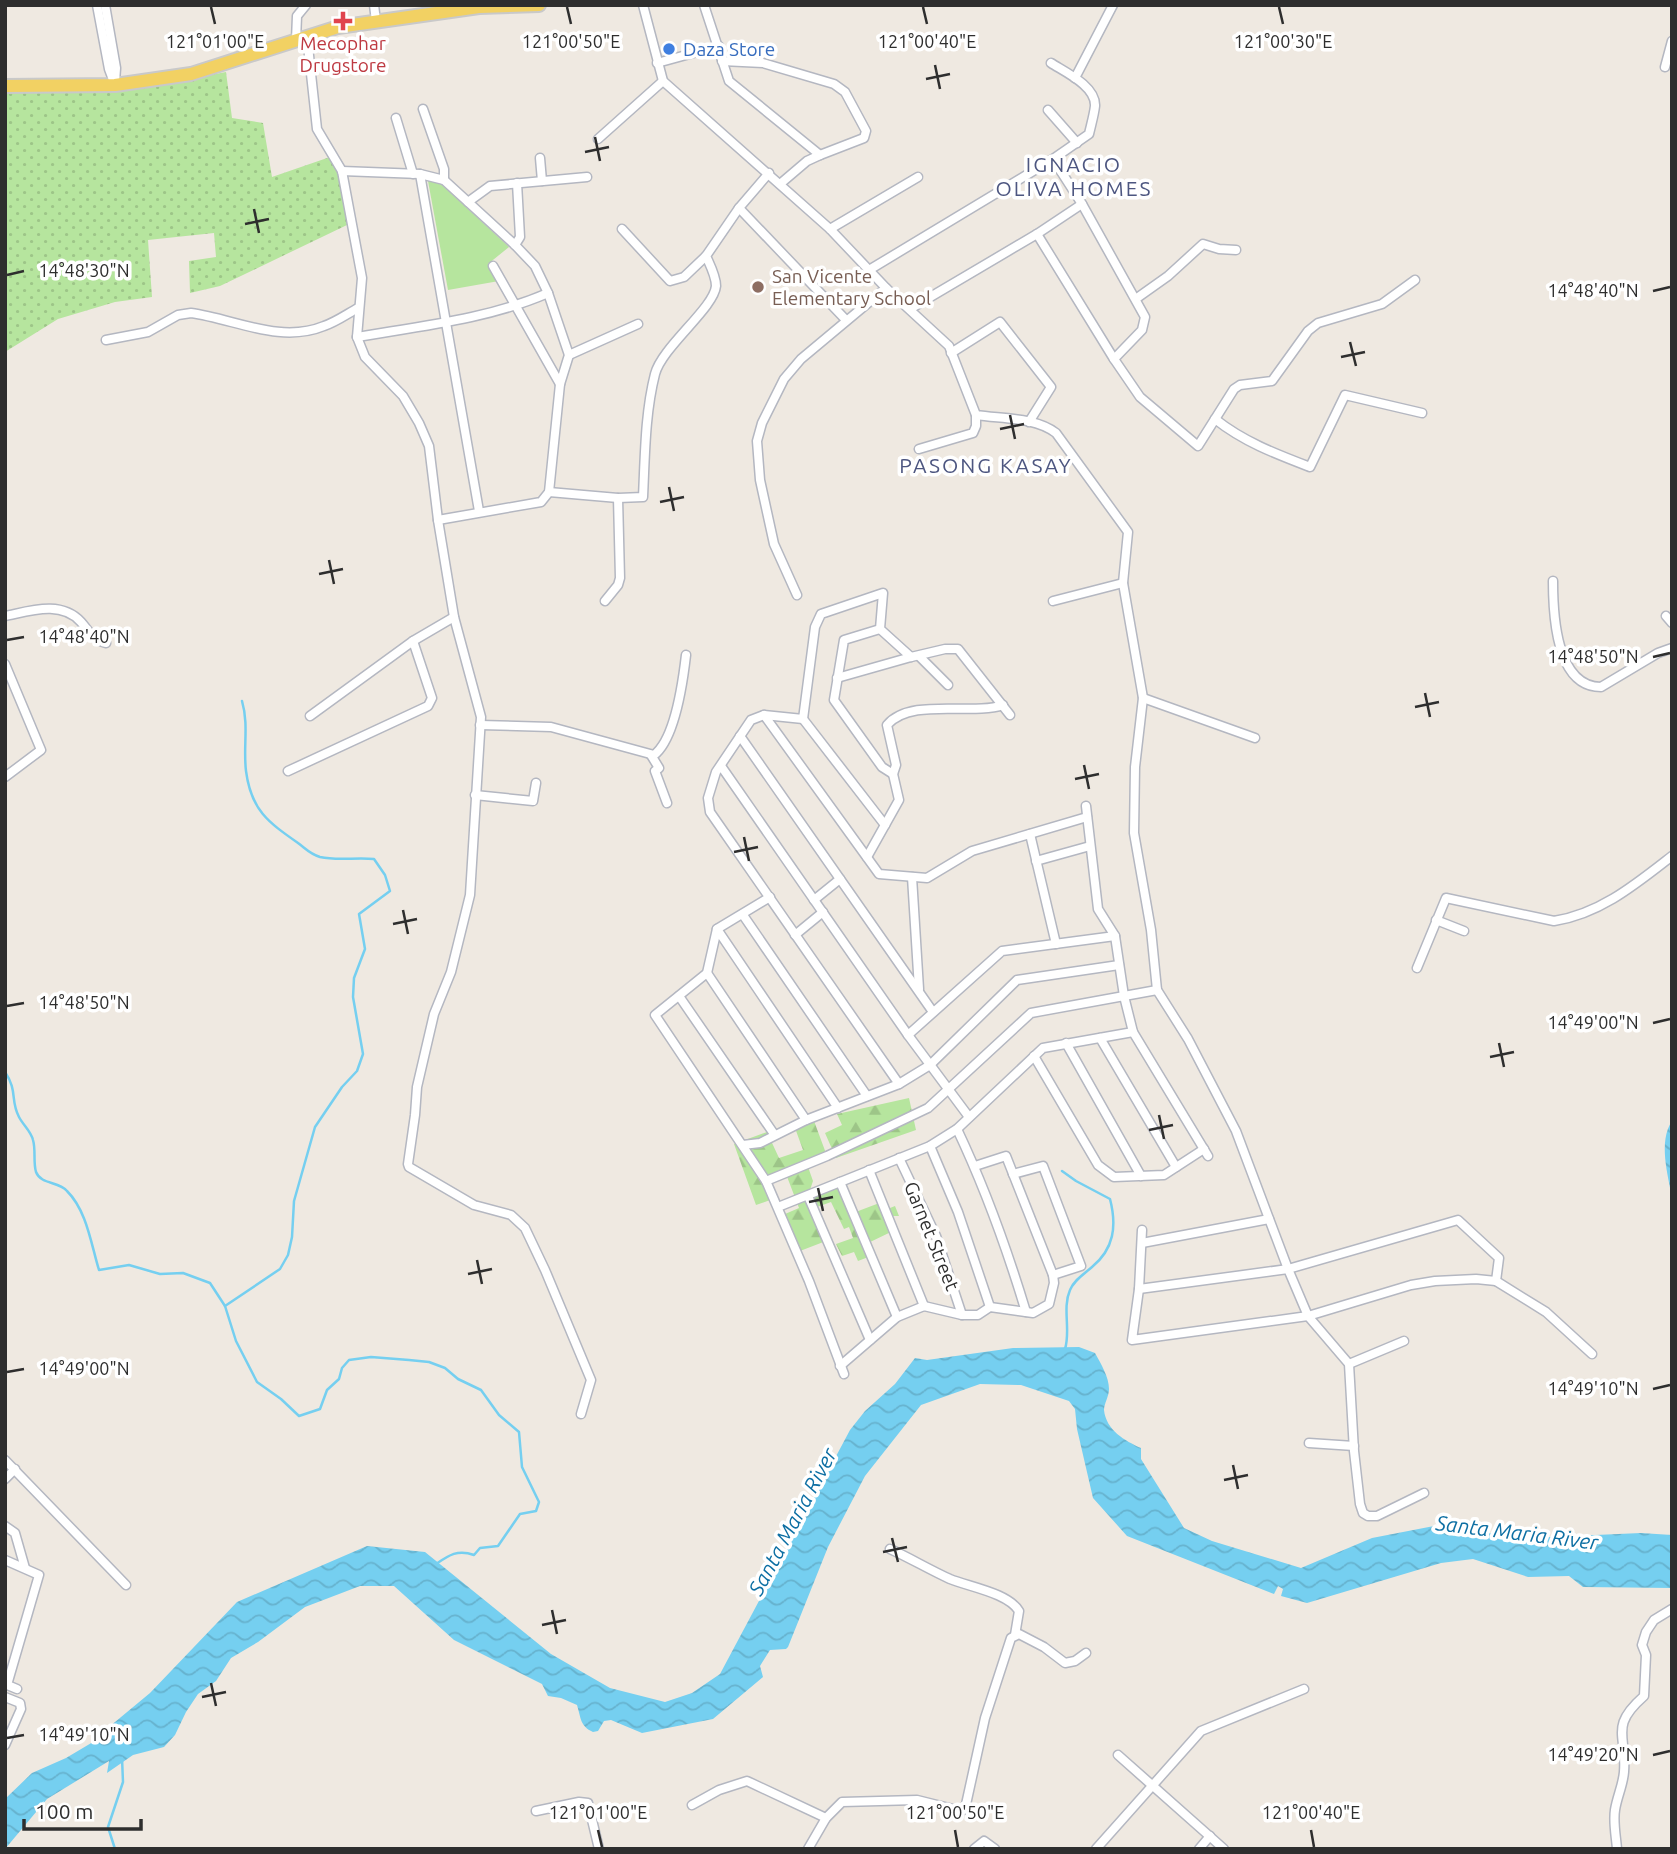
<svg xmlns="http://www.w3.org/2000/svg" width="1677" height="1854" font-family="Ubuntu,sans-serif">
<style>
.grass{fill:url(#grass-dots)}
.forest{fill:url(#forest-firs)}
.park{fill:#b6e59e}
.water{fill:url(#water-waves)}
.lines{fill:none;stroke-linecap:round;stroke-linejoin:round}
.stream{stroke:#75cff0;stroke-width:2.5}
.minor-casing{stroke:#b4b7c1;stroke-width:11}
.primary-casing{stroke:#c9c9c9;stroke-width:16}
.minor{stroke:#fff;stroke-width:8}
.primary{stroke:#f2d163;stroke-width:12}
.ticks{fill:none;stroke:#2e2e2e;stroke-width:2.5}
.health-dot{fill:#e0444e;stroke:#fff;stroke-width:2.5}
.shop-dot{fill:#3f7fe0;stroke:#fff;stroke-width:2.5}
.education-dot{fill:#8d6e63;stroke:#fff;stroke-width:2.5}
.labels{text-anchor:middle;stroke-width:7;stroke-linejoin:round;paint-order:stroke}
.health-label{font-size:19px;fill:#be3a42;stroke:#fff}
.shop-label{font-size:19px;fill:#366cbe;stroke:#fff;text-anchor:start}
.education-label{font-size:19px;fill:#785e54;stroke:#fff;text-anchor:start}
.street-label{font-size:19px;fill:#2e2e2e;stroke:#fff}
.neighbourhood-label{font-size:21px;letter-spacing:2px;fill:#4d5680;stroke:#fff}
.water-label{font-size:21px;font-style:italic;fill:#0d6fa3;stroke:#fff}
.ticks-label{font-size:18px;text-anchor:middle;fill:#2e2e2e;stroke:#fff;stroke-width:7;stroke-linejoin:round;paint-order:stroke}
</style>
<defs>
<pattern id="grass-dots" width="8" height="8" patternUnits="userSpaceOnUse" patternTransform="scale(1.75)"><rect width="8" height="8" fill="#b6e59e"/><path d="M2 2h.1M6 6h.1" fill="none" stroke="#9dc588" stroke-width="1.8" stroke-linecap="round"/></pattern>
<pattern id="forest-firs" width="22" height="20" patternUnits="userSpaceOnUse" patternTransform="scale(1.75)"><rect width="22" height="20" fill="#b6e59e"/><path d="M5 1l3.5 6h-7zM16 11l3.5 6h-7z" fill="#9dc588"/></pattern>
<pattern id="water-waves" width="16" height="10" patternUnits="userSpaceOnUse" patternTransform="scale(1.75)"><rect width="16" height="10" fill="#75cff0"/><path d="M0 5q4-4 8 0t8 0" fill="none" stroke="#66b2ce"/></pattern>
</defs>
<rect width="100%" height="100%" fill="#efe9e1"/>
<!-- grass -->
<polygon class="grass" points="226,72 232,118 263,123 272,177 330,157 341,175 347,225 220,286 190,293 189,261 216,257 214,233 148,240 152,297 115,302 58,319 5,352 5,92 137,89"/>
<!-- forest -->
<g class="forest">
<polygon points="909,1098 916,1130 836,1158 825,1133 842,1125 837,1114"/>
<polygon points="814,1121 827,1156 807,1164 813,1181 808,1196 826,1241 800,1251 785,1214 799,1208 786,1174 766,1181 773,1199 756,1205 734,1144 767,1132 779,1158 803,1150 795,1128"/>
<polygon points="840,1182 853,1213 882,1202 890,1208 895,1206 899,1216 888,1216 893,1231 866,1244 871,1256 858,1261 854,1252 842,1256 836,1244 853,1238 849,1227 844,1229 831,1202 817,1207 812,1195"/>
</g>
<!-- park -->
<polygon class="park" points="428,181 439,182 509,247 488,264 499,281 448,290"/>
<!-- water -->
<g class="water">
<path d="M1672,1121v77c-4,-24 -14,-56 0,-77z"/>
<path d="M1079,1347l16,6c6,11 14,24 14,36 0,7 -5,15 -5,21 2,20 21,31 37,38v11l43,69 28,13 89,27 71,-30 62,-12 93,12 114,-5 31,2v53l-89,-1 -14,-11 -41,1 -55,-18 -32,4 -134,40 -26,-7 2,-7 -5,-3 -4,8 -147,-58 -34,-38 -16,-69 -2,-20 -6,-8 -48,-16 -41,-1 -59,21 -56,71 -37,71 -40,100 -2,2 -16,1 -10,16 3,11 -50,42 -71,14 -31,-13 -7,1 -6,10 -5,1c-13,-6 -12,-14 -16,-27l-16,-7 -13,-2 -6,-12 -88,-44 -60,-54h-34l-55,21 -47,35 -27,16 -15,23 -18,13 -12,18 -11,23 -11,12 -31,8 -26,18 2,-12 -62,38 -42,50v-50l27,-26 34,-15 32,-19 11,-12 41,-34 87,-91 130,-56 58,6 126,102 59,34 55,14 27,-9 28,-19 130,-244 15,-19 30,-27 20,-26 12,2 86,-12z"/>
</g>
<g class="lines">
<!-- stream -->
<g class="stream">
<path d="M5,1072c13,19 5,28 14,45 4,8 12,14 14,23 3,10 0,22 3,32 5,13 23,9 31,19 20,20 24,53 32,79l30,-5 31,9 23,-1 27,10 15,23 11,35 21,41 24,17 18,17 21,-7 7,-19 12,-11 3,-11 7,-8 22,-3 38,3 20,2 16,6 13,11 23,11 18,25 20,17 3,35 17,35 -3,9 -16,3 -22,32 -18,2 -6,7c-16,-6 -25,0 -38,9"/>
<path d="M1062,1171l14,10 34,18c7,27 4,50 -18,68 -8,7 -18,13 -22,23 -8,18 1,41 -5,59"/>
<path d="M225,1306l55,-37 8,-14 4,-18 2,-36 21,-74 27,-40 15,-16 6,-17 -10,-57 1,-19 11,-29 -6,-35 31,-23 -5,-16 -11,-16c-18,-2 -36,2 -54,-2 -10,-3 -14,-8 -22,-14 -30,-21 -47,-33 -52,-72 -3,-24 3,-46 -4,-70"/>
<polyline points="115,1849 108,1827 123,1782 122,1758"/>
</g>
<defs>
<g id="minor">
<polyline points="97,5 109,69 115,85"/>
<polyline points="105,5 116,68 115,82"/>
<polyline points="374,5 376,21"/>
<path d="M643,5l20,76 167,148 56,59 63,58 27,69c27,4 59,2 80,18l72,99 -5,51 20,115 -8,69 -1,66 17,97 6,60 31,49 48,92 52,138 20,47 41,48 5,87 6,53 3,9 5,3h9l47,-23"/>
<polyline points="704,5 729,81 820,155 807,161 780,184"/>
<polyline points="307,37 317,129 342,171 362,278 357,337 365,357 403,396 419,423 429,446 438,520 454,617 481,717 470,895 451,972 434,1014 417,1087 415,1115 408,1164 409,1167 474,1205 511,1215 525,1228 545,1270 591,1380 581,1414"/>
<polyline points="296,40 297,16 306,5"/>
<polyline points="722,61 763,63 834,84 845,92 866,131 864,138 820,155"/>
<polyline points="657,63 719,46"/>
<polyline points="1665,67 1672,41"/>
<polyline points="1075,78 1113,5"/>
<polyline points="423,109 444,169 444,180"/>
<polyline points="1048,110 1077,143"/>
<polyline points="396,118 413,174"/>
<polyline points="598,139 663,81"/>
<polyline points="540,158 542,181"/>
<polyline points="1053,159 1082,204 1145,317 1142,330 1114,359"/>
<polyline points="342,171 420,174 444,180 515,245 535,266 548,293 569,355 560,384 549,492 541,502 438,520"/>
<polyline points="769,173 739,208 846,320"/>
<polyline points="420,174 479,511"/>
<polyline points="468,202 490,186 587,177"/>
<polyline points="622,229 670,281 684,277 706,256"/>
<polyline points="830,229 918,177"/>
<polyline points="1037,234 1114,359 1140,397 1198,446 1234,389 1240,385 1272,381 1308,331 1318,323 1382,304 1415,280"/>
<polyline points="515,245 520,237 517,183"/>
<polyline points="493,266 560,384"/>
<path d="M869,270l184,-111 36,-25c2,-9 5,-19 6,-28 1,-20 -30,-34 -44,-43"/>
<polyline points="1137,298 1168,276 1203,244 1219,249 1236,250"/>
<polyline points="910,309 1037,234 1082,204"/>
<path d="M357,337c65,-11 131,-18 191,-44"/>
<path d="M106,340l42,-8 30,-17 13,-2c44,6 89,31 133,13 12,-4 23,-12 34,-18"/>
<polyline points="951,353 1000,322 1051,387 1029,422"/>
<polyline points="569,355 638,324"/>
<path d="M1215,419c29,23 61,35 95,48l35,-72 77,18"/>
<polyline points="919,449 973,433 976,426 976,415"/>
<path d="M549,492l69,6 25,-1c2,-41 2,-84 12,-123 7,-27 59,-66 61,-88 0,-10 -6,-21 -10,-30l33,-48"/>
<path d="M1553,581c0,33 3,106 48,106l57,-34 14,-5"/>
<polyline points="797,595 774,544 760,480 757,441 762,423 784,379 801,359 886,288"/>
<polyline points="605,601 618,585 620,578 618,498"/>
<polyline points="1053,601 1123,583"/>
<path d="M5,616c25,-5 56,-16 76,6 9,10 11,17 25,21"/>
<polyline points="1666,616 1672,623"/>
<polyline points="880,629 844,640 834,700 882,767 893,774"/>
<polyline points="920,657 948,685"/>
<polyline points="5,664 41,750 5,777"/>
<polyline points="837,678 911,657 945,649 958,649 1010,715"/>
<polyline points="1143,698 1255,738"/>
<polyline points="764,715 879,874 927,878 972,851 1087,817"/>
<polyline points="310,716 413,641 454,617"/>
<polyline points="803,719 885,825"/>
<path d="M480,725l71,2 103,28c21,-16 29,-74 32,-100"/>
<polyline points="740,736 933,1012"/>
<polyline points="651,755 659,768 655,771 667,803"/>
<polyline points="721,766 908,1035 969,1117"/>
<polyline points="288,771 428,706 432,698 413,641"/>
<polyline points="475,795 533,801 536,783"/>
<polyline points="1086,806 1098,909 1115,936 1124,996 1133,1032 1208,1156"/>
<polyline points="1030,834 1056,944"/>
<path d="M867,857l32,-57 -6,-26 3,-9 -9,-40c24,-28 84,-9 116,-20"/>
<polyline points="1036,861 1090,846"/>
<polyline points="912,877 919,989"/>
<polyline points="770,897 717,929 707,973 655,1015 766,1181 809,1281 844,1374"/>
<polyline points="814,900 840,879"/>
<polyline points="743,915 867,1096"/>
<polyline points="1436,920 1464,931"/>
<polyline points="717,929 838,1108"/>
<polyline points="795,935 823,912"/>
<path d="M1417,968l29,-70 108,23c46,-7 82,-37 118,-65"/>
<polyline points="707,973 806,1120"/>
<polyline points="679,996 774,1134"/>
<polyline points="908,1035 1002,951 1115,936"/>
<polyline points="1100,1038 1176,1167"/>
<polyline points="1066,1043 1141,1176"/>
<polyline points="1034,1056 1098,1165 1114,1177 1164,1175 1204,1149"/>
<polyline points="899,1084 710,812 708,798 716,772 751,720 764,715 803,719 815,627 821,614 883,593 880,629 911,657"/>
<path d="M957,1129c28,59 50,120 69,183"/>
<polyline points="743,1145 760,1143 806,1120 899,1084 930,1065 1017,980 1119,965"/>
<polyline points="930,1146 958,1212 990,1307"/>
<polyline points="899,1158 936,1236 962,1315"/>
<polyline points="869,1170 924,1306"/>
<polyline points="1013,1174 1043,1166 1081,1266 1053,1275"/>
<polyline points="766,1181 827,1156 928,1108 1031,1013 1157,990"/>
<polyline points="840,1182 897,1317"/>
<polyline points="808,1196 870,1340"/>
<polyline points="778,1207 930,1146 957,1129 1043,1048 1133,1032"/>
<polyline points="1142,1230 1139,1289 1132,1340 1308,1316 1411,1285 1435,1281 1476,1279 1496,1281"/>
<polyline points="1142,1243 1269,1219"/>
<polyline points="1139,1289 1288,1269 1458,1220 1499,1258 1496,1281 1546,1312 1592,1354"/>
<polyline points="1349,1364 1404,1341"/>
<polyline points="840,1366 897,1317 924,1306 962,1315 978,1315 990,1307 1033,1313 1049,1304 1054,1283 1053,1275 1006,1156 975,1166"/>
<polyline points="1309,1443 1354,1446"/>
<polyline points="5,1460 126,1585"/>
<polyline points="5,1479 15,1469"/>
<polyline points="5,1526 15,1533 25,1568"/>
<path d="M890,1549c20,9 40,21 60,30 20,8 58,14 69,32l-4,24"/>
<polyline points="5,1560 39,1575 7,1685"/>
<polyline points="5,1684 17,1689"/>
<polyline points="5,1697 20,1703 21,1709 5,1745"/>
<polyline points="1118,1755 1224,1849"/>
<polyline points="692,1805 719,1790 747,1781 826,1818"/>
<polyline points="536,1811 579,1802 588,1803 599,1849"/>
<polyline points="808,1849 826,1818 842,1802 917,1800 961,1811 965,1809 985,1718 1011,1638 1019,1634 1044,1647 1065,1663 1075,1661 1086,1653"/>
<polyline points="974,1849 984,1841 995,1849"/>
<polyline points="1096,1849 1201,1731 1304,1689"/>
<polyline points="1199,1849 1210,1836"/>
<path d="M1617,1849c-1,-13 -4,-27 -2,-39 2,-13 8,-25 9,-38 3,-38 -15,-45 20,-76l2,-41 -4,-10 4,-13 8,-12 18,-11"/>
</g>
<polyline id="primary" points="5,86 115,85 191,74 338,27 479,7 539,5"/>
</defs>
<!-- minor casing -->
<use href="#minor" class="minor-casing"/>
<!-- primary casing -->
<use href="#primary" class="primary-casing"/>
<!-- minor -->
<use href="#minor" class="minor"/>
<!-- primary -->
<use href="#primary" class="primary"/>
</g>
<!-- ticks -->
<path class="ticks" d="M211,7l4,17M567,7l4,17M923,7l4,17M1279,7l4,17M935,65l5,24M926,79l24,-5M595,137l5,24M585,152l24,-5M254,209l5,24M245,224l24,-5M7,275l17,-4M1653,291l17,-4M1350,342l6,24M1341,357l24,-5M1010,415l5,24M1000,429l24,-5M669,487l5,24M660,502l24,-5M329,560l5,24M319,574l24,-5M7,640l17,-3M1653,657l17,-4M1425,693l5,24M1415,707l24,-5M1084,765l5,24M1075,779l24,-5M744,837l5,24M734,852l24,-5M403,910l5,24M393,924l24,-5M7,1006l17,-3M1653,1023l17,-4M1499,1043l5,24M1490,1057l24,-5M1159,1115l5,24M1149,1130l24,-5M818,1188l5,23M809,1202l24,-5M477,1260l5,24M468,1274l24,-5M7,1372l17,-3M1653,1389l17,-4M1233,1465l5,24M1224,1480l24,-5M892,1538l6,24M883,1552l24,-5M552,1610l5,24M542,1625l24,-5M211,1683l5,23M202,1697l24,-5M7,1738l17,-3M1653,1755l17,-4M598,1830l4,17M955,1830l3,17M1311,1830l3,17"/>
<!-- markers -->
<path class="health-dot" d="M339.5 10.5h7v7h7v7h-7v7h-7v-7h-7v-7h7z"/>
<circle class="shop-dot" cx="669" cy="49" r="7"/>
<circle class="education-dot" cx="758" cy="287" r="7"/>
<g class="labels">
<!-- health labels -->
<g class="health-label">
<text x="343" y="50">Mecophar<tspan x="343" dy="22">Drugstore</tspan></text>
</g>
<!-- shop labels -->
<g class="shop-label">
<text x="683" y="56">Daza Store</text>
</g>
<!-- education labels -->
<g class="education-label">
<text x="772" y="283">San Vicente<tspan x="772" dy="22">Elementary School</tspan></text>
</g>
<!-- street labels -->
<g class="street-label">
<text transform="translate(932 1236) rotate(68)" y="7">Garnet Street</text>
</g>
<!-- neighbourhood labels -->
<g class="neighbourhood-label">
<text x="1074" y="172">IGNACIO<tspan x="1074" dy="24">OLIVA HOMES</tspan></text>
<text x="986" y="473">PASONG KASAY</text>
</g>
<!-- water labels -->
<g class="water-label">
<text transform="translate(793 1522) rotate(-62)" y="7">Santa Maria River</text>
<text transform="translate(1517 1533) rotate(7)" y="7">Santa Maria River</text>
</g>
</g>
<g class="ticks-label">
<text x="215" y="48">121°01'00"E</text>
<text x="571" y="48">121°00'50"E</text>
<text x="927" y="48">121°00'40"E</text>
<text x="1283" y="48">121°00'30"E</text>
<text x="84" y="277">14°48'30"N</text>
<text x="1593" y="297">14°48'40"N</text>
<text x="84" y="643">14°48'40"N</text>
<text x="1593" y="663">14°48'50"N</text>
<text x="84" y="1009">14°48'50"N</text>
<text x="1593" y="1029">14°49'00"N</text>
<text x="84" y="1375">14°49'00"N</text>
<text x="1593" y="1395">14°49'10"N</text>
<text x="84" y="1741">14°49'10"N</text>
<text x="1593" y="1761">14°49'20"N</text>
<text x="598" y="1819">121°01'00"E</text>
<text x="955" y="1819">121°00'50"E</text>
<text x="1311" y="1819">121°00'40"E</text>
</g>
<!-- border -->
<rect width="1677" height="1854" fill="none" stroke="#2e2e2e" stroke-width="14"/>
<!-- scale -->
<path d="M24 1819v10h117v-10" fill="none" stroke="#2e2e2e" stroke-width="3.5"/>
<text x="35" y="1819" font-size="21" fill="#2e2e2e" stroke="#ffffff" stroke-width="5" paint-order="stroke">100 m</text>
</svg>
